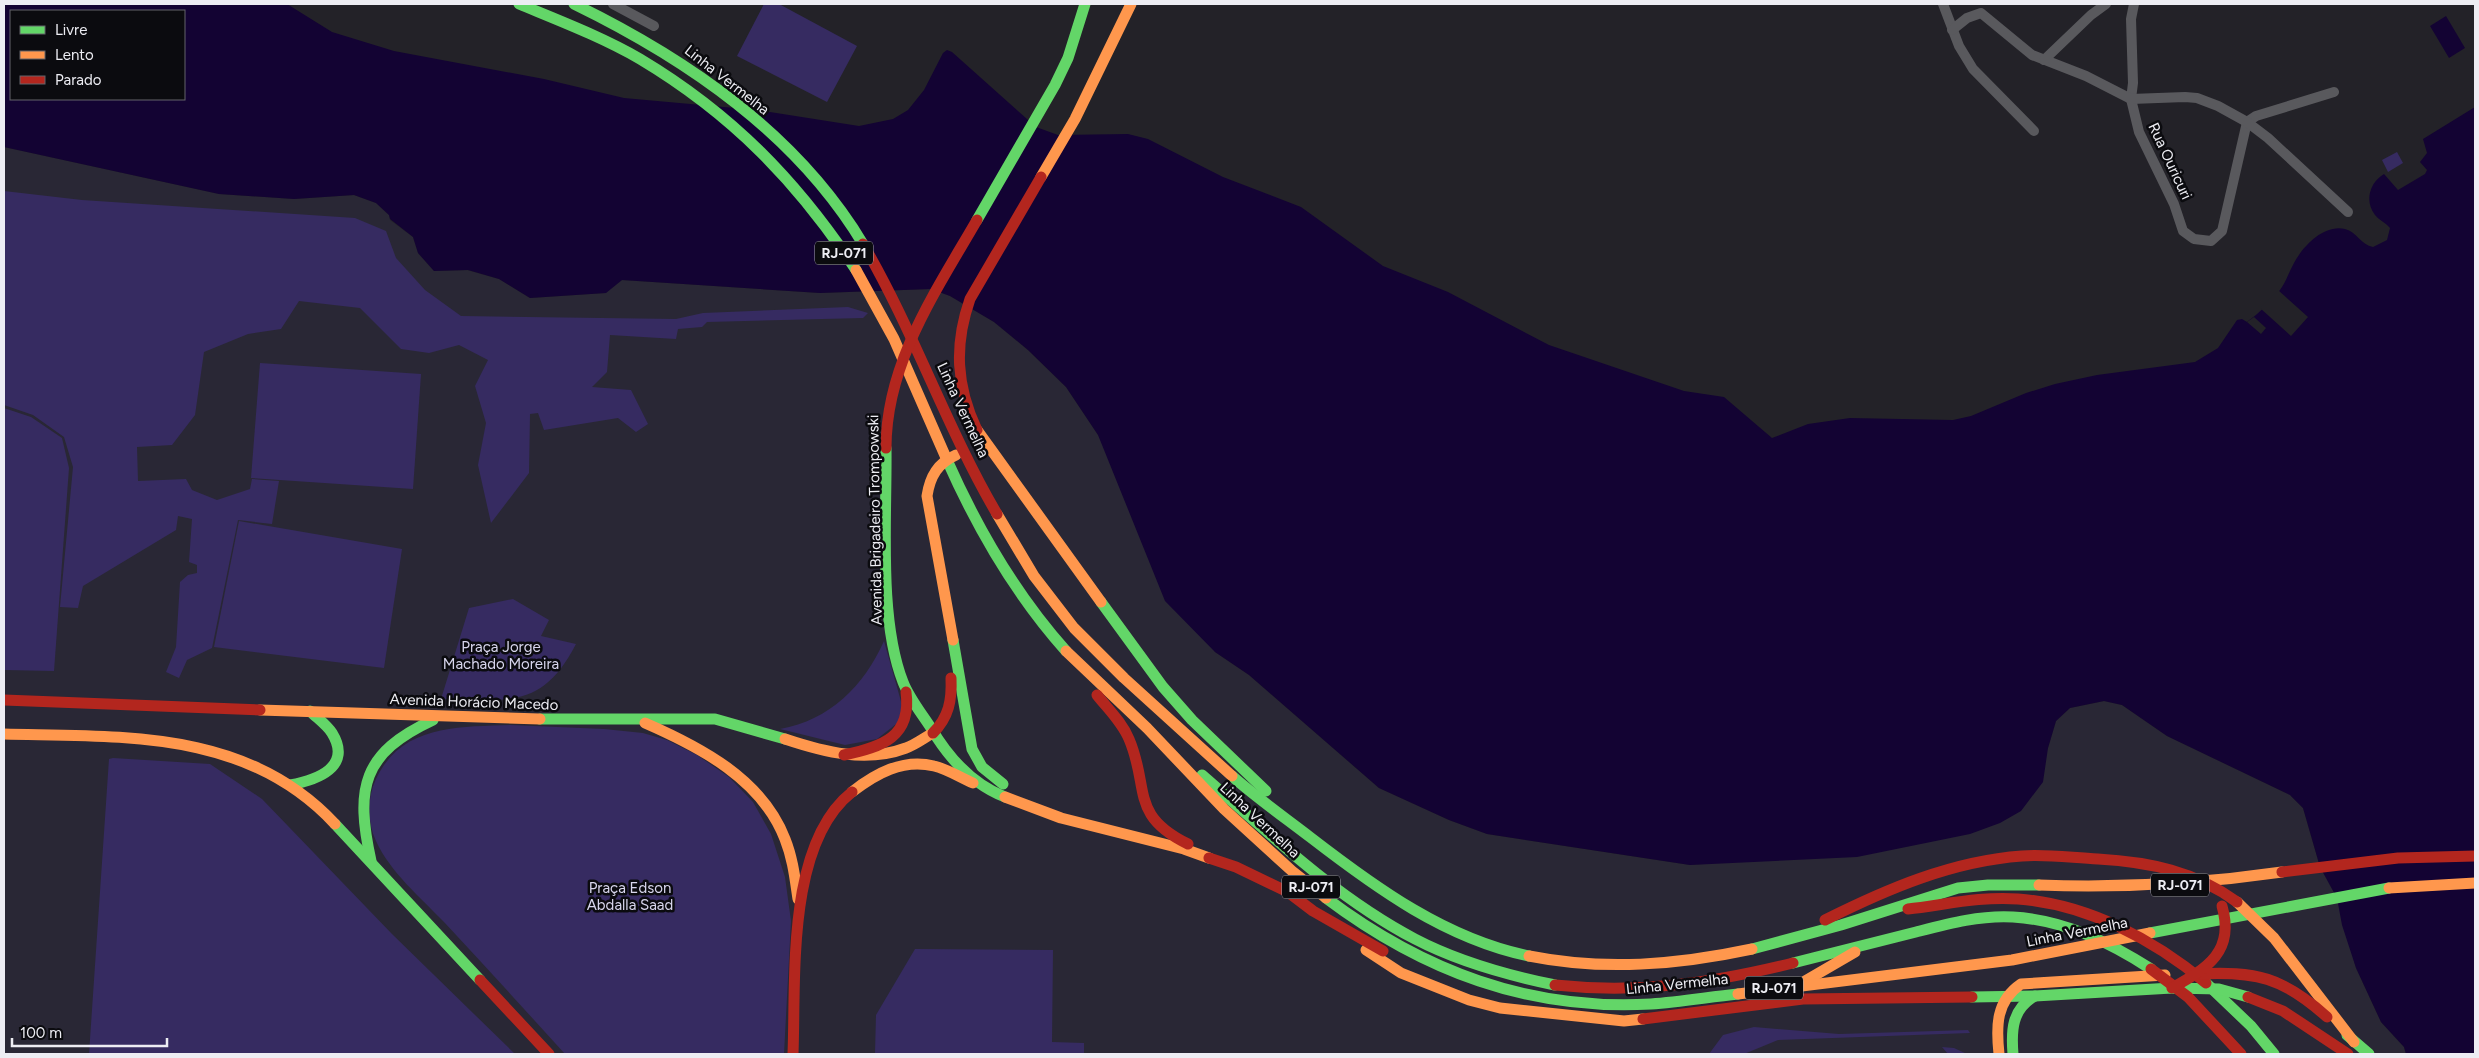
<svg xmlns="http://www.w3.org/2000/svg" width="2479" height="1058" font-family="Figtree,sans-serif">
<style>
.built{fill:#292735}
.green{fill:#362b61}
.water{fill:#130333;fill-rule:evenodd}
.pier{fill:#232228}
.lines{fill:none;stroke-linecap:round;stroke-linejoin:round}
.street{stroke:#59595d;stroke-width:10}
.fast{stroke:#63d668;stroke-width:11}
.slow{stroke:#ff974d;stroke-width:11}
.jam{stroke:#b3261e;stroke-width:11}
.labels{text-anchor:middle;stroke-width:5;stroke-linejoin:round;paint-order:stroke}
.shield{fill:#0b0b0f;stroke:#a9a9af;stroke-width:1}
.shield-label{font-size:14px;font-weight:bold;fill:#ededf3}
.street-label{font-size:15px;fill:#ededf3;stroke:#0b0b0f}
.park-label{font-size:15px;fill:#d8d6ed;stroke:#0b0b0f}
</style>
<rect width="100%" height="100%" fill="#232228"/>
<!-- built -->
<polygon class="built" points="4,147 219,194 294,199 354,195 376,203 389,215 390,220 413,237 418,253 434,271 467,270 499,279 530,298 605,293 622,280 820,293 931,289 950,296 994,322 1028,350 1066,387 1098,435 1215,652 1249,675 1379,788 1449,820 1487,834 1690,865 1742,861 2048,748 2056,721 2070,708 2104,701 2122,705 2167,736 2290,795 2303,808 2320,867 2337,898 2356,968 2381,1022 2404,1047 2406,1054 4,1054"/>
<!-- green -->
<g class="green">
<polygon points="764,4 779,4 857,46 827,102 737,56"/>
<polygon points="2397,152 2403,163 2388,172 2382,160"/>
<polygon points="4,191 82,200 355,218 386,231 396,258 425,290 461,316 676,319 703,313 848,307 868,313 863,318 707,322 702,327 678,329 676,339 610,335 607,372 592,387 631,390 648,424 636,432 618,418 544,430 538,413 530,414 529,473 491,523 478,465 486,423 475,386 488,360 459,345 429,353 401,349 360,308 299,301 281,329 248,334 204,352 195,415 172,445 137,447 138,481 186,479 192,490 217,500 250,489 252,479 279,481 272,524 238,520 212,648 187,660 179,678 166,672 176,647 180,582 188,575 197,573 197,565 189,562 192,519 178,516 176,530 83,586 78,608 60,607 73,467 64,437 33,415 4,405"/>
<polygon points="260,363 421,374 413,489 251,478"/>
<polygon points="4,408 31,417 62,438 69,468 54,671 4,670"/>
<polygon points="239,521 402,549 384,668 214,647"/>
<path d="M513,599l36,21 -8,16 35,8c-34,66 -69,56 -135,55l28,-91z"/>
<path d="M884,641l18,64 -2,16 -23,18 -32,6 -65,-16c50,-9 84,-43 104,-88z"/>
<path d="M511,725l93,4 39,4 24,7 30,15 32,22 24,25 18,32 14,43 6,44 -7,133h-219c-40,-44 -80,-88 -121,-132 -23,-24 -54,-50 -68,-81 -9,-19 -9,-43 0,-62 26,-55 83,-52 135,-54z"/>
<polygon points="113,758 210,764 262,799 392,934 515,1054 89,1054 109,759"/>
<polygon points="915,949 1053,950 1052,1042 1084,1043 1084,1054 875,1054 876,1015"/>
<polygon points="1754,1027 1839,1034 1968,1030 1970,1033 1778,1040 1744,1054 1709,1054 1723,1035"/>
<polygon points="1942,1047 1954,1048 1967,1054 1948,1054"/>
</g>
<!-- water -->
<g class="water">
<path d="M4,4h283l45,28 62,19 150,28 80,19 133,12 102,16 34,-7 15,-9 16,-20 19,-37 4,-3 5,2 84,75 22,8 70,-1 20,5 75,38 78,30 82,59 65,26 101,53 135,46 40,6 48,41 36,-14 42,-6 103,2 18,-4 55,-23 29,-9 42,-9 98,-13 23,-14 19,-28 5,-1 5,3c12,-9 24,-20 33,-32 6,-8 9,-18 14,-27 9,-17 30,-39 51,-34 12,3 16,16 28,18l14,-7 3,-12c-4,-5 -11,-8 -15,-13 -11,-14 -5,-33 9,-41l14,16 27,-16 2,-4 -7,-8 7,-9 -4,-14 52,-32v947h-69l-2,-7 -23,-25 -25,-54 -14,-43 -5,-27 -17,-31 -17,-59 -13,-13 -123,-59 -45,-31 -18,-4 -34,7 -14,13 -8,27 -5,34 -22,29 -21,12 -30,11 -113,23 -167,8 -203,-31 -38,-14 -70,-32 -130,-113 -34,-23 -50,-51 -67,-166 -32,-48 -38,-37 -34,-28 -44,-26 -19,-7 -111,4 -198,-13 -16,13 -76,5 -31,-19 -31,-9 -34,1 -16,-18 -5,-16 -23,-18 -1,-4 -13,-12 -22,-8 -60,4 -75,-5 -215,-47zM11,11h173v88h-173z"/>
<polygon points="2446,16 2465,48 2449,58 2430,26"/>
</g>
<!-- pier -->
<g class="pier">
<polygon points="2278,290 2308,317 2291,336 2260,308"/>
<polygon points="2254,317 2266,328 2261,334 2247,322"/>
</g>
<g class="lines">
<!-- street -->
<g class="street">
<polyline points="613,4 654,26"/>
<polyline points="1943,4 1959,46 1973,69 2034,131"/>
<polyline points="2134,4 2131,19 2133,83 2131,99 2139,132 2174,204 2183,231 2194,239 2211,241 2222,231 2247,122 2256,116 2334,92"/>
<polyline points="1952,30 1967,18 1981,13 2032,55 2086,76 2131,99 2185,97 2197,98 2218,106 2247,122 2268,138 2348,212"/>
<polyline points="2044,60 2091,15 2106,4"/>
</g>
<!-- fast -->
<g class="fast">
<path d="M519,4c41,17 83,33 121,55 92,55 157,122 216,211"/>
<path d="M574,4c113,55 223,130 289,240"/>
<polyline points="977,220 1055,85 1068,58 1085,4"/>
<path d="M886,448c1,69 -8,170 17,234 6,16 19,32 28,46 17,29 41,56 74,69"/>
<path d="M947,460c31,70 68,134 119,191"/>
<polyline points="1101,602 1163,687 1192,720 1266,791"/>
<polyline points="953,640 972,749 982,767 1003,784"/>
<polyline points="540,719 715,719 785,739"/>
<path d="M1202,775c67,58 133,122 213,164 44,23 91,36 140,46"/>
<path d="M1232,776c25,22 52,41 78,61 66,51 136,102 219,119"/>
<path d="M290,785c27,-5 63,-18 42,-52 -5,-8 -15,-15 -22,-22"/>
<polyline points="335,824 480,980"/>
<path d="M371,861c-16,-73 -9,-108 62,-141"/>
<path d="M1326,898c97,73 203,113 325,106 29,-2 58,-7 87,-10"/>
<polyline points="2150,933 2389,888"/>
<polyline points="1752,949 1841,925 1958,888 1988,885 2039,885"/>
<path d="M1793,963c41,-10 82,-21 123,-31 31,-8 64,-17 97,-15 51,3 96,25 138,52"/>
<polyline points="2206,983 2251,1026 2274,1054"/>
<polyline points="1972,997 2035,996 2172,988 2219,989 2248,997"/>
<polyline points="2347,1035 2369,1054"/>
<path d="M2013,1054c-2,-24 -1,-45 22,-58"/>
</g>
<!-- slow -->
<g class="slow">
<polyline points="1041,177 1075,119 1131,4"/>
<polyline points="856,270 894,339 947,460"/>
<polyline points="977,430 1101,602"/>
<polyline points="997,514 1034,576 1074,628 1124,678 1232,776"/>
<path d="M953,640l-26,-144c3,-20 11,-33 29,-41"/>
<polyline points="1066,651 1147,728 1224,809 1292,871 1326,898"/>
<polyline points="260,710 540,719"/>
<path d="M645,723c55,24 117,56 140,116 8,20 10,40 13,60"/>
<path d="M4,734c119,3 243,-5 331,90"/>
<path d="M785,739c39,13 81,24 121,9 9,-3 18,-10 27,-15"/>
<path d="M852,792c23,-18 51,-34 82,-26 13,3 27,12 39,17"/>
<polyline points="1005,797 1061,818 1184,849 1209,858"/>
<path d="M2039,885c83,3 160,-1 243,-13"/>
<polyline points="2389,888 2475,883"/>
<polyline points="2237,902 2274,938 2354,1042"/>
<polyline points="1366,950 1401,973 1469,1000 1500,1008 1624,1021 1643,1019"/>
<path d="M1529,956c75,15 148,9 223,-7"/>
<polyline points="1800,984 1855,952"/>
<polyline points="1738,994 2012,960 2150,933"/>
<path d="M1999,1054c-3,-28 -3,-53 22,-70l144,-9"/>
</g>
<!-- jam -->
<g class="jam">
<path d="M863,244c51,87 83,183 134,270"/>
<path d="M977,430c-21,-44 -23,-85 -7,-131l71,-122"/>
<path d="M886,448c0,-85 50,-157 91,-228"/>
<path d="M1097,695c11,14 25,27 32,44 21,49 0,76 59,105"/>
<polyline points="4,700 260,710"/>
<path d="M933,733c16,-16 19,-33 18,-55"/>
<path d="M844,755c38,-8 68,-18 62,-63"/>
<polyline points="1209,858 1236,867 1288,892 1313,911 1383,951"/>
<polyline points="2282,872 2398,858 2475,856"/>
<path d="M1908,909c36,-4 73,-13 110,-10 69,5 135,40 188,84"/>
<path d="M1825,920c62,-31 127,-59 197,-64 25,-2 51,2 76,3 51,3 97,12 139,43"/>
<polyline points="2151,969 2188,997 2241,1054"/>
<path d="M2197,974c59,-3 86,3 130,43"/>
<polyline points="480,980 549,1054"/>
<path d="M1555,985c85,9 156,-2 238,-22"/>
<path d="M2172,988c36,-20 63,-37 50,-82"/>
<polyline points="2248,997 2283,1011 2348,1054"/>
<polyline points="1643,1019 1803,999 1972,997"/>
<path d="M793,1054c3,-76 -7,-210 59,-262"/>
</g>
</g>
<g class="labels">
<!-- shield labels -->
<g class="shield">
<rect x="815" y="241.5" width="58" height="23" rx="4"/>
<rect x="2151" y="873.5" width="58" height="23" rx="4"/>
<rect x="1282" y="875.5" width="58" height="23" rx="4"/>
<rect x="1745" y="976.5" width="58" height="23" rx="4"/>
</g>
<g class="shield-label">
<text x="844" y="258">RJ-071</text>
<text x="2180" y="890">RJ-071</text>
<text x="1311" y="892">RJ-071</text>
<text x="1774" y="993">RJ-071</text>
</g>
<!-- street labels -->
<g class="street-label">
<text transform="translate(727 80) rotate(38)" y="5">Linha Vermelha</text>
<text transform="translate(2170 161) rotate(65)" y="5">Rua Ouricuri</text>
<text transform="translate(963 410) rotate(65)" y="5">Linha Vermelha</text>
<text transform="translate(875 520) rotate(-91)" y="5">Avenida Brigadeiro Trompowski</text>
<text transform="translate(474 702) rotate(2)" y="5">Avenida Horácio Macedo</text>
<text transform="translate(1260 820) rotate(43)" y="5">Linha Vermelha</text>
<text transform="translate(2077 932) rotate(-11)" y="5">Linha Vermelha</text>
<text transform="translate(1677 984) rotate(-6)" y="5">Linha Vermelha</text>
</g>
<!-- park labels -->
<g class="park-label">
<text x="501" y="652">Praça Jorge<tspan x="501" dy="17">Machado Moreira</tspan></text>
<text x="630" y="893">Praça Edson<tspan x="630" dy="17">Abdalla Saad</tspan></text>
</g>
</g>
<!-- border -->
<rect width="2479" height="1058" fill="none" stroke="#ededf3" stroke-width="10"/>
<!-- legend -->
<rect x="10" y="10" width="175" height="90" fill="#0b0b0f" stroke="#65656a"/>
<rect x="20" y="26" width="25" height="8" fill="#63d668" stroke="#65656a"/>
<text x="55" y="35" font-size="15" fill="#ededf3">Livre</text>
<rect x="20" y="51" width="25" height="8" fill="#ff974d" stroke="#65656a"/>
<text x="55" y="60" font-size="15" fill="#ededf3">Lento</text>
<rect x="20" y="76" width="25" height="8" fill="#b3261e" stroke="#65656a"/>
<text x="55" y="85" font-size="15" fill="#ededf3">Parado</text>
<!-- scale -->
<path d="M12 1038v8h155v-8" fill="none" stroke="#ededf3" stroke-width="2.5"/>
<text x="20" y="1038" font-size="15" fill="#ededf3" stroke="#0b0b0f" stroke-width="4" paint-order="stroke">100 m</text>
</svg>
